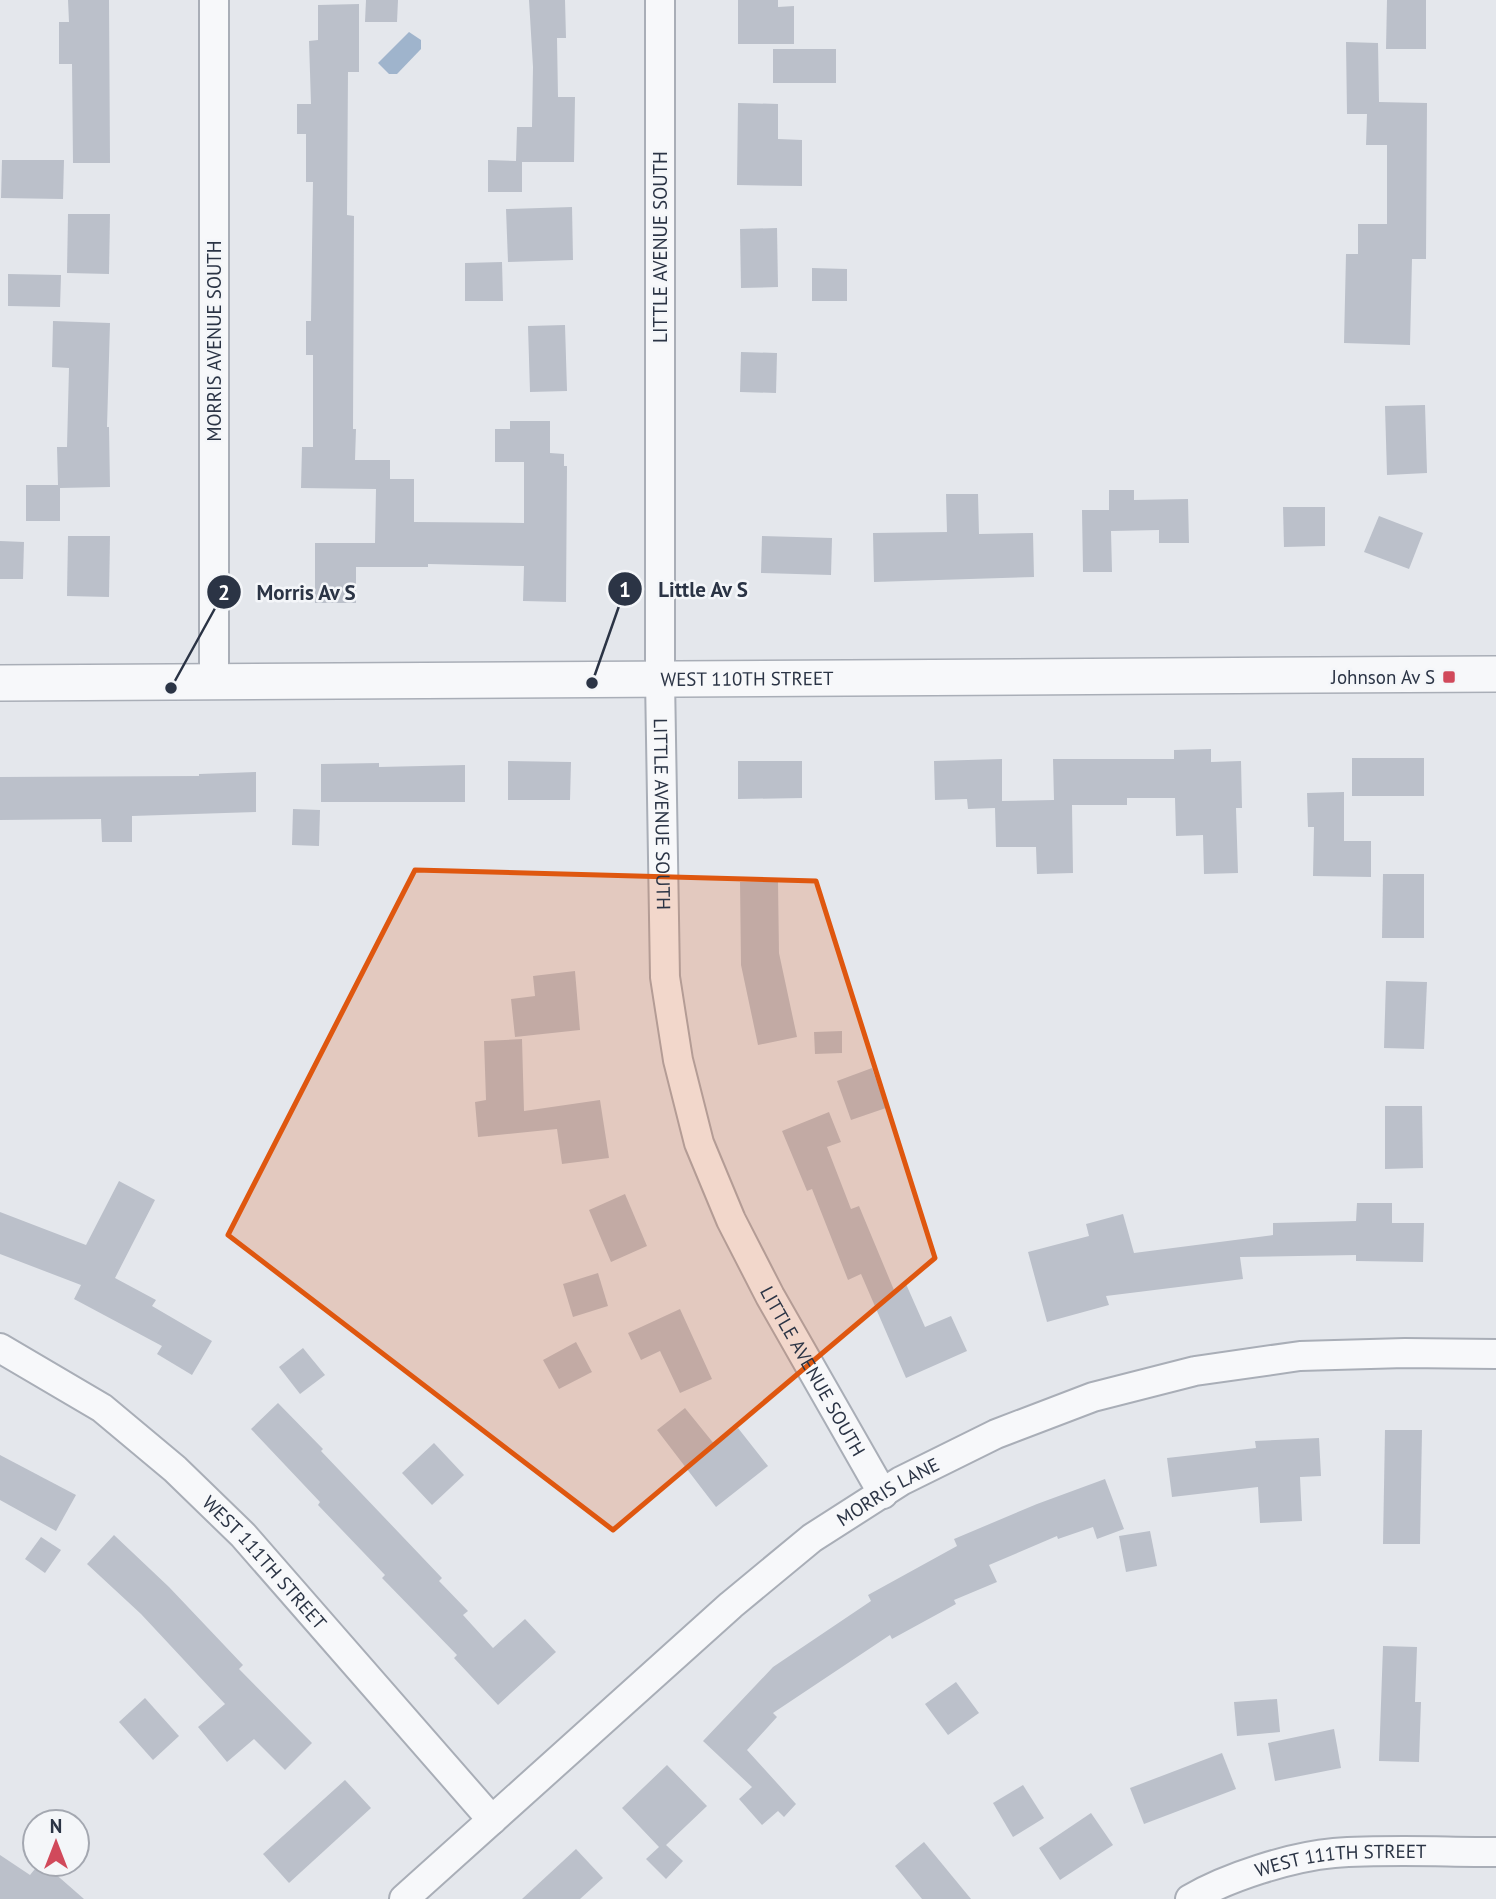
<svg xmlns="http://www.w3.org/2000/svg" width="1496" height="1899" font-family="'PT Sans',sans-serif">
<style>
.water{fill:#9fb4cc}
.building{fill:#bbc0ca}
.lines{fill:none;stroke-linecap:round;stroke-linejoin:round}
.minor-casing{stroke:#a9aeb7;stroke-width:32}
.tertiary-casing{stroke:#a9aeb7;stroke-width:38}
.minor{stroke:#f7f8fa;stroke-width:28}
.tertiary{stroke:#f7f8fa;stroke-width:35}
.marked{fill:#df570f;fill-opacity:0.2;stroke:#df570f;stroke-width:5;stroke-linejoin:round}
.poi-dot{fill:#d1495b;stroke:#f4f6f9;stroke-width:2.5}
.labels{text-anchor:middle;stroke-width:5;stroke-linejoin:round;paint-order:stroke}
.street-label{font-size:19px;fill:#2b3445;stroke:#f4f6f9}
.poi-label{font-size:19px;fill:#2b3445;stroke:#f4f6f9;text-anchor:end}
.leader{fill:none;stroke:#2b3445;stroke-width:2.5}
.callout-dot{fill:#2b3445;stroke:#f4f6f9;stroke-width:2.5}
.mark-label{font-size:21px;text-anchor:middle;font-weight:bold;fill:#fff}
.callout-label{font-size:21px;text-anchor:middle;font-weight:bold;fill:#2b3445;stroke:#f4f6f9;stroke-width:5;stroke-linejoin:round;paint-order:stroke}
</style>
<rect width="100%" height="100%" fill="#e4e7ec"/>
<!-- water -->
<polygon class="water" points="409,32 421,40 421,49 397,74 389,74 378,63"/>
<!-- building -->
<g class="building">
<polygon points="68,0 109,0 110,163 73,163 72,64 59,64 59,22 69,22"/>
<polygon points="366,0 398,0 397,22 365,22"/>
<polygon points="529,0 565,0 566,38 557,38 558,97 575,97 574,162 522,162 522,192 488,192 488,160 516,161 517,127 532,127 533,67"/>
<polygon points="738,0 778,0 778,7 794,6 794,44 738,44"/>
<polygon points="1387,0 1426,0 1426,49 1386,49"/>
<polygon points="359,4 359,72 348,72 347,215 354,216 353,429 356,429 355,460 390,460 390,479 414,479 414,522 524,523 524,462 495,462 495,429 510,429 510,421 550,421 550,453 564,454 564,466 567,466 566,602 523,601 524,566 428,564 428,567 356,567 356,603 315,603 315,543 375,543 376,489 301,488 302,447 313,447 313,355 306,355 306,321 311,321 313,182 306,182 306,134 297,134 297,104 311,104 309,41 318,40 318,5"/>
<polygon points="1346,42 1378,43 1379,102 1427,103 1426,259 1412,259 1410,345 1344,343 1346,254 1358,254 1358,224 1387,224 1387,145 1366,145 1367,114 1347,114"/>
<rect x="773" y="49" width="63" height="34"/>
<polygon points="738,103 778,104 778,139 802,140 802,186 737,185"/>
<polygon points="2,160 64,160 63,199 1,198"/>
<polygon points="572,207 573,260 508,262 506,209"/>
<polygon points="68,214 110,214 109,274 67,273"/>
<polygon points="777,228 778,287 741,288 740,229"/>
<polygon points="502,262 503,301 465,301 465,263"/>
<polygon points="812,268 847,269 847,301 812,301"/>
<polygon points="8,274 61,275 60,307 8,306"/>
<polygon points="53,321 110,323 107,427 109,427 110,487 60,488 60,521 26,521 26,485 58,485 57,447 67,447 69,368 52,367"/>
<polygon points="565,325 567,391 530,392 528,326"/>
<polygon points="741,352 777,353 776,393 740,392"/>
<polygon points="1425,405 1427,473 1387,475 1385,406"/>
<polygon points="1109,490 1134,490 1134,500 1188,499 1189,543 1159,543 1159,530 1111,531 1112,572 1083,572 1082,510 1109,510"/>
<polygon points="946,494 978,494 979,534 1033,533 1034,577 874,582 873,533 947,532"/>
<polygon points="1283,507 1325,507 1325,546 1284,547"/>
<polygon points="1379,516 1423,533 1409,569 1364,552"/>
<polygon points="68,536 110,536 109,597 67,596"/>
<polygon points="762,536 832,538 831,575 761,573"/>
<polygon points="0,541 24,542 23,579 0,579"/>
<polygon points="1211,749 1211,762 1241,761 1242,808 1236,808 1238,873 1204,874 1203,835 1176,836 1175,798 1127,798 1127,805 1072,805 1073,873 1037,874 1036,847 996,847 995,808 968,809 967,799 935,800 934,761 1002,759 1002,801 1054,800 1053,759 1174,759 1174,750"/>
<rect x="1352" y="758" width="72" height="38"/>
<polygon points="508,761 571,762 570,800 508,800"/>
<polygon points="738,761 802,761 802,798 738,799"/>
<polygon points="379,763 379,767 465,765 465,802 321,802 321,764"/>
<polygon points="256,772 256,812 132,816 132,842 102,842 101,819 0,820 0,777 199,776 199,774"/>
<polygon points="1344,792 1344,841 1371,841 1371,877 1313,876 1314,827 1308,827 1307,793"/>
<polygon points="293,809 320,810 319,846 292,845"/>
<polygon points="1383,874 1424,874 1424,938 1382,938"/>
<polygon points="778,881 779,953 797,1037 758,1045 741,965 740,882"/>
<polygon points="575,971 580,1030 515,1037 511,999 535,996 533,976"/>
<polygon points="1386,981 1427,982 1424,1049 1384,1048"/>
<polygon points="842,1031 842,1053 815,1054 814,1032"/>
<polygon points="522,1039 524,1111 600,1100 609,1158 562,1164 557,1129 478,1137 475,1102 486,1100 484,1041"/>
<polygon points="872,1068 886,1108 851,1120 837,1081"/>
<polygon points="1385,1106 1422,1106 1423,1168 1385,1169"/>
<polygon points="829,1112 841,1142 827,1147 851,1209 859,1206 894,1290 906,1284 925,1327 951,1316 967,1351 906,1378 861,1274 848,1280 812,1189 807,1191 782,1131"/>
<polygon points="119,1181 155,1200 115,1278 156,1300 152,1306 212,1341 192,1375 157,1354 162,1346 74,1299 81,1285 0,1254 0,1212 86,1245"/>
<polygon points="625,1194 647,1246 611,1262 589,1210"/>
<polygon points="1357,1203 1392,1203 1392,1223 1424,1223 1423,1262 1356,1261 1356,1255 1240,1257 1243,1279 1106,1296 1109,1305 1047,1322 1028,1252 1089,1236 1086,1224 1123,1214 1134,1253 1273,1235 1273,1223 1356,1221"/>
<polygon points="598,1273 608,1306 573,1317 563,1284"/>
<polygon points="680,1309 712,1379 680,1393 660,1351 641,1360 628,1333"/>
<polygon points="576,1342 592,1372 559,1389 543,1360"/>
<polygon points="303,1348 325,1375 300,1394 279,1367"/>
<polygon points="278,1403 323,1449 321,1451 442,1578 439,1581 468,1611 463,1615 493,1648 525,1619 556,1652 498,1705 454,1658 457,1655 382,1578 385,1575 318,1505 320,1502 251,1429"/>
<polygon points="685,1408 715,1445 738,1428 768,1466 716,1507 657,1430"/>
<polygon points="1385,1430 1422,1430 1420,1544 1383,1544"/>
<polygon points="1319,1438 1321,1476 1300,1477 1302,1521 1260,1523 1258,1487 1172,1497 1167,1458 1256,1448 1255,1441"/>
<polygon points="434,1443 464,1475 432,1505 402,1473"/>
<polygon points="0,1455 76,1495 56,1531 0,1500"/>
<polygon points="1105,1479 1124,1529 1097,1539 1093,1527 1058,1539 1057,1536 989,1565 997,1582 954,1600 956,1604 892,1639 890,1635 773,1713 777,1717 747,1750 796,1804 784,1817 778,1811 762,1825 739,1799 752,1787 703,1741 773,1667 871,1601 868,1595 957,1546 954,1539 1037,1504"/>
<polygon points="1150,1531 1157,1566 1126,1572 1119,1536"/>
<polygon points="114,1535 169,1587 243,1665 239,1669 312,1743 285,1770 254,1739 227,1762 198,1727 225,1704 141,1614 87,1564"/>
<polygon points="41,1537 61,1550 45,1573 25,1559"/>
<polygon points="1383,1646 1417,1647 1415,1702 1421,1702 1419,1762 1379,1761"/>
<polygon points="956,1682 979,1713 948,1735 925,1704"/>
<polygon points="145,1698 179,1736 153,1760 119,1722"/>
<polygon points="1277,1699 1280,1732 1237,1736 1234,1702"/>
<polygon points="1334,1729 1341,1768 1275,1781 1268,1743"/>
<polygon points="1222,1753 1236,1789 1144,1824 1130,1788"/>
<polygon points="667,1765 707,1806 666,1845 683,1861 666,1879 646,1859 659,1847 622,1808"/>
<polygon points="345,1780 371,1808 289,1883 263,1854"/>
<polygon points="1023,1785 1044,1818 1013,1837 993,1803"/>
<polygon points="1091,1813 1113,1845 1060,1880 1039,1848"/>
<polygon points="924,1842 971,1899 922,1899 895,1866"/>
<polygon points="576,1849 603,1878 580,1899 522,1899"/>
<polygon points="0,1855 30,1875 39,1864 44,1864 84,1899 0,1899"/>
</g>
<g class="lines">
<defs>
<g id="minor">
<polyline points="214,0 214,683"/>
<path id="s1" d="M660,0v679l5,298 13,83 21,83 32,77 39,76 113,198"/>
<path id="s2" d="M0,1348l102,60 73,61 68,66 249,285"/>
<path id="s3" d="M404,1899l327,-294 81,-67 89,-57 95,-47 97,-37 102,-26 105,-15 105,-3 91,1"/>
<path id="s4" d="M1190,1899c38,-22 100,-42 144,-46 53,-4 108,-1 162,-1"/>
</g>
<g id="tertiary">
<path id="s5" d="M0,683l1496,-9"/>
</g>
</defs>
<!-- minor casing -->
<use href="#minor" class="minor-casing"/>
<!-- tertiary casing -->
<use href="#tertiary" class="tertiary-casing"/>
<!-- minor -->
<use href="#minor" class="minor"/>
<!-- tertiary -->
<use href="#tertiary" class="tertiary"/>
</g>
<!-- marked area -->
<path class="marked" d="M415,870l401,11 119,377 -322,272 -385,-295z"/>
<!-- markers -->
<rect class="poi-dot" x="1442" y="670" width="14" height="14" rx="3.5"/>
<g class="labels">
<!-- street labels -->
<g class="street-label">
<text transform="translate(660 247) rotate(-90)" y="7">LITTLE AVENUE SOUTH</text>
<text transform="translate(214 341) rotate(-90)" y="7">MORRIS AVENUE SOUTH</text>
<text dy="7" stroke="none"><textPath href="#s5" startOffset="747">WEST 110TH STREET</textPath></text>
<text dy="7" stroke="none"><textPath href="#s1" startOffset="814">LITTLE AVENUE SOUTH</textPath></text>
<text dy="7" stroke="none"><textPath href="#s1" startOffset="1402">LITTLE AVENUE SOUTH</textPath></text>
<text dy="7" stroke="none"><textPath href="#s3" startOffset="634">MORRIS LANE</textPath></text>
<text dy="7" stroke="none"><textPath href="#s2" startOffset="343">WEST 111TH STREET</textPath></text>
<text dy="7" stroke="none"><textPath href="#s4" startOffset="158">WEST 111TH STREET</textPath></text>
</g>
<!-- poi labels -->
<g class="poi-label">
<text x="1435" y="684">Johnson Av S</text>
</g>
</g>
<!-- callouts -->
<path class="leader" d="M592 683L625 589M171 688L224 592"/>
<g class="callout-dot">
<circle cx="592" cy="683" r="7"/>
<circle cx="171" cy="688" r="7"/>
<circle cx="625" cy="589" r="18"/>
<circle cx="224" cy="592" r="18"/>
</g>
<g class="mark-label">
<text x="625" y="597">1</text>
<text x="224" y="600">2</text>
</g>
<g class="callout-label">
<text x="703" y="597">Little Av S</text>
<text x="306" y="600">Morris Av S</text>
</g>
<!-- north arrow -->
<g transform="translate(56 1843)"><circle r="33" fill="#f4f6f9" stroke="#a4a8b1" stroke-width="2"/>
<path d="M0-5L12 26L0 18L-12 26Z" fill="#d1495b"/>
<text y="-10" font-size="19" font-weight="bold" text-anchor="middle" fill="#2b3445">N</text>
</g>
</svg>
